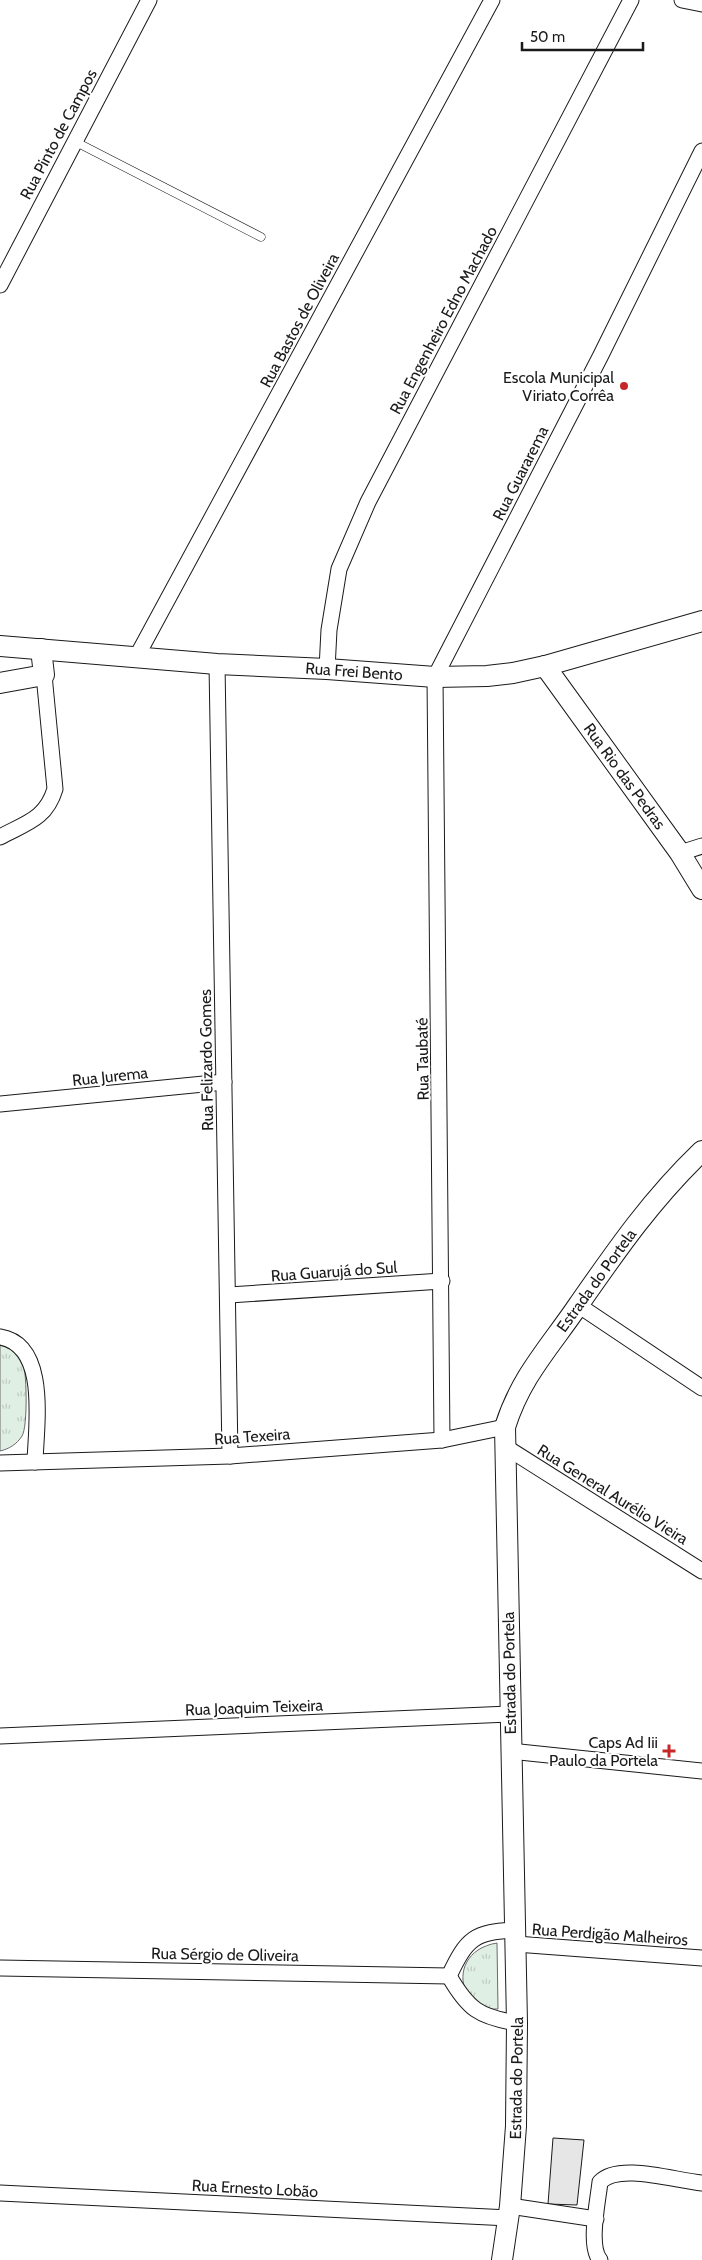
<svg xmlns="http://www.w3.org/2000/svg" width="702" height="2260" font-family="Cabin,sans-serif">
<style>
.park{fill:url(#park-tufts);stroke:#6a6a6a}
.building{fill:#e6e6e6;stroke:#1a1a1a}
.lines{fill:none;stroke-linecap:round;stroke-linejoin:round}
.lane-casing{stroke:#1a1a1a;stroke-width:9}
.street-casing{stroke:#1a1a1a;stroke-width:17}
.secondary-casing{stroke:#1a1a1a;stroke-width:22}
.lane{stroke:#fff;stroke-width:8}
.street{stroke:#fff;stroke-width:15}
.secondary{stroke:#fff;stroke-width:20}
.poi-dot{fill:#c62828;stroke:#fff;stroke-width:2}
.labels{text-anchor:middle;stroke-width:4;stroke-linejoin:round;paint-order:stroke}
.street-label{font-size:16px;fill:#1a1a1a;stroke:#fff}
.poi-label{font-size:16px;fill:#1a1a1a;stroke:#fff;text-anchor:end}
</style>
<defs>
<pattern id="park-tufts" width="24" height="20" patternUnits="userSpaceOnUse" patternTransform="scale(1.25)"><rect width="24" height="20" fill="#e0efe3"/><path d="M3 7l-1-3M5 7V3M7 7l1-3M15 17l-1-3M17 17v-4M19 17l1-3" fill="none" stroke="#c0ccc2"/></pattern>
</defs>
<rect width="100%" height="100%" fill="#fff"/>
<!-- park -->
<g class="park">
<path d="M0,1343c9,3 18,5 22,15 5,10 6,69 0,78 -5,8 -13,13 -22,15z"/>
<path d="M497,1943l1,66c-42,3 -51,-58 -1,-66z"/>
</g>
<!-- building -->
<polygon class="building" points="553,2138 584,2140 577,2205 548,2204"/>
<g class="lines">
<defs>
<polyline id="lane" points="74,141 261,237"/>
<g id="street">
<polyline points="682,0 702,4"/>
<polyline points="0,285 149,0"/>
<polyline points="137,656 492,0"/>
<polyline points="217,664 230,1456"/>
<polyline points="327,669 329,630 339,569 368,502 631,0"/>
<path d="M0,837c26,-14 46,-18 55,-48l-11,-114"/>
<polyline points="680,853 702,846"/>
<polyline points="0,1104 224,1082"/>
<polyline points="229,1295 442,1281"/>
<polyline points="578,1305 702,1388"/>
<path d="M0,1337c49,8 36,89 35,125"/>
<polyline points="442,1440 435,677 600,357 702,151"/>
<polyline points="504,1446 702,1571"/>
<polyline points="0,1463 230,1456 442,1440 505,1427"/>
<polyline points="0,1736 509,1714"/>
<polyline points="510,1751 702,1771"/>
<polyline points="516,1944 702,1958"/>
<polyline points="0,1968 449,1976"/>
<path d="M449,1976c18,-38 25,-44 67,-46"/>
<path d="M449,1976c19,33 30,41 68,47"/>
<polyline points="0,2193 509,2218"/>
<polyline points="510,2206 596,2219"/>
<path d="M600,2260c-12,-14 -2,-59 0,-78 19,-20 76,-1 102,1"/>
</g>
<g id="secondary">
<polyline points="0,646 217,664 327,669 435,677 487,676 513,673 545,666 702,621"/>
<polyline points="545,666 680,853 702,889"/>
<polyline points="0,683 44,675 41,649"/>
<path d="M502,2260l8,-54 6,-80 1,-103 -12,-596c16,-51 45,-80 74,-123 39,-56 73,-105 123,-153"/>
</g>
</defs>
<!-- lane casing -->
<use href="#lane" class="lane-casing"/>
<!-- street casing -->
<use href="#street" class="street-casing"/>
<!-- secondary casing -->
<use href="#secondary" class="secondary-casing"/>
<!-- lane -->
<use href="#lane" class="lane"/>
<!-- street -->
<use href="#street" class="street"/>
<!-- secondary -->
<use href="#secondary" class="secondary"/>
</g>
<!-- markers -->
<g class="poi-dot">
<circle cx="624" cy="386" r="5"/>
<path d="M666.5 1743.5h5v5h5v5h-5v5h-5v-5h-5v-5h5z"/>
</g>
<g class="labels">
<!-- street labels -->
<g class="street-label">
<text transform="translate(58 134) rotate(-62)" y="6">Rua Pinto de Campos</text>
<text transform="translate(299 320) rotate(-62)" y="6">Rua Bastos de Oliveira</text>
<text transform="translate(443 320) rotate(-62)" y="6">Rua Engenheiro Edno Machado</text>
<text transform="translate(520 473) rotate(-63)" y="6">Rua Guararema</text>
<text transform="translate(354 671) rotate(4)" y="6">Rua Frei Bento</text>
<text transform="translate(625 776) rotate(54)" y="6">Rua Rio das Pedras</text>
<text transform="translate(422 1059) rotate(-91)" y="6">Rua Taubaté</text>
<text transform="translate(206 1060) rotate(-91)" y="6">Rua Felizardo Gomes</text>
<text transform="translate(110 1076) rotate(-6)" y="6">Rua Jurema</text>
<text transform="translate(334 1271) rotate(-4)" y="6">Rua Guarujá do Sul</text>
<text transform="translate(596 1280) rotate(-54)" y="6">Estrada do Portela</text>
<text transform="translate(252 1436) rotate(-4)" y="6">Rua Texeira</text>
<text transform="translate(613 1494) rotate(32)" y="6">Rua General Aurélio Vieira</text>
<text transform="translate(509 1673) rotate(-91)" y="6">Estrada do Portela</text>
<text transform="translate(254 1707) rotate(-2)" y="6">Rua Joaquim Teixeira</text>
<text transform="translate(610 1934) rotate(4)" y="6">Rua Perdigão Malheiros</text>
<text transform="translate(225 1954) rotate(1)" y="6">Rua Sérgio de Oliveira</text>
<text transform="translate(516 2078) rotate(-89)" y="6">Estrada do Portela</text>
<text transform="translate(255 2188) rotate(3)" y="6">Rua Ernesto Lobão</text>
</g>
<!-- poi labels -->
<g class="poi-label">
<text x="614" y="383">Escola Municipal<tspan x="614" dy="18">Viriato Corrêa</tspan></text>
<text x="658" y="1748">Caps Ad Iii<tspan x="658" dy="18">Paulo da Portela</tspan></text>
</g>
</g>
<!-- scale -->
<path d="M522 42v8h121v-8" fill="none" stroke="#1a1a1a" stroke-width="2.5"/>
<text x="530" y="42" font-size="15" fill="#1a1a1a" stroke="#ffffff" stroke-width="4" paint-order="stroke">50 m</text>
</svg>
